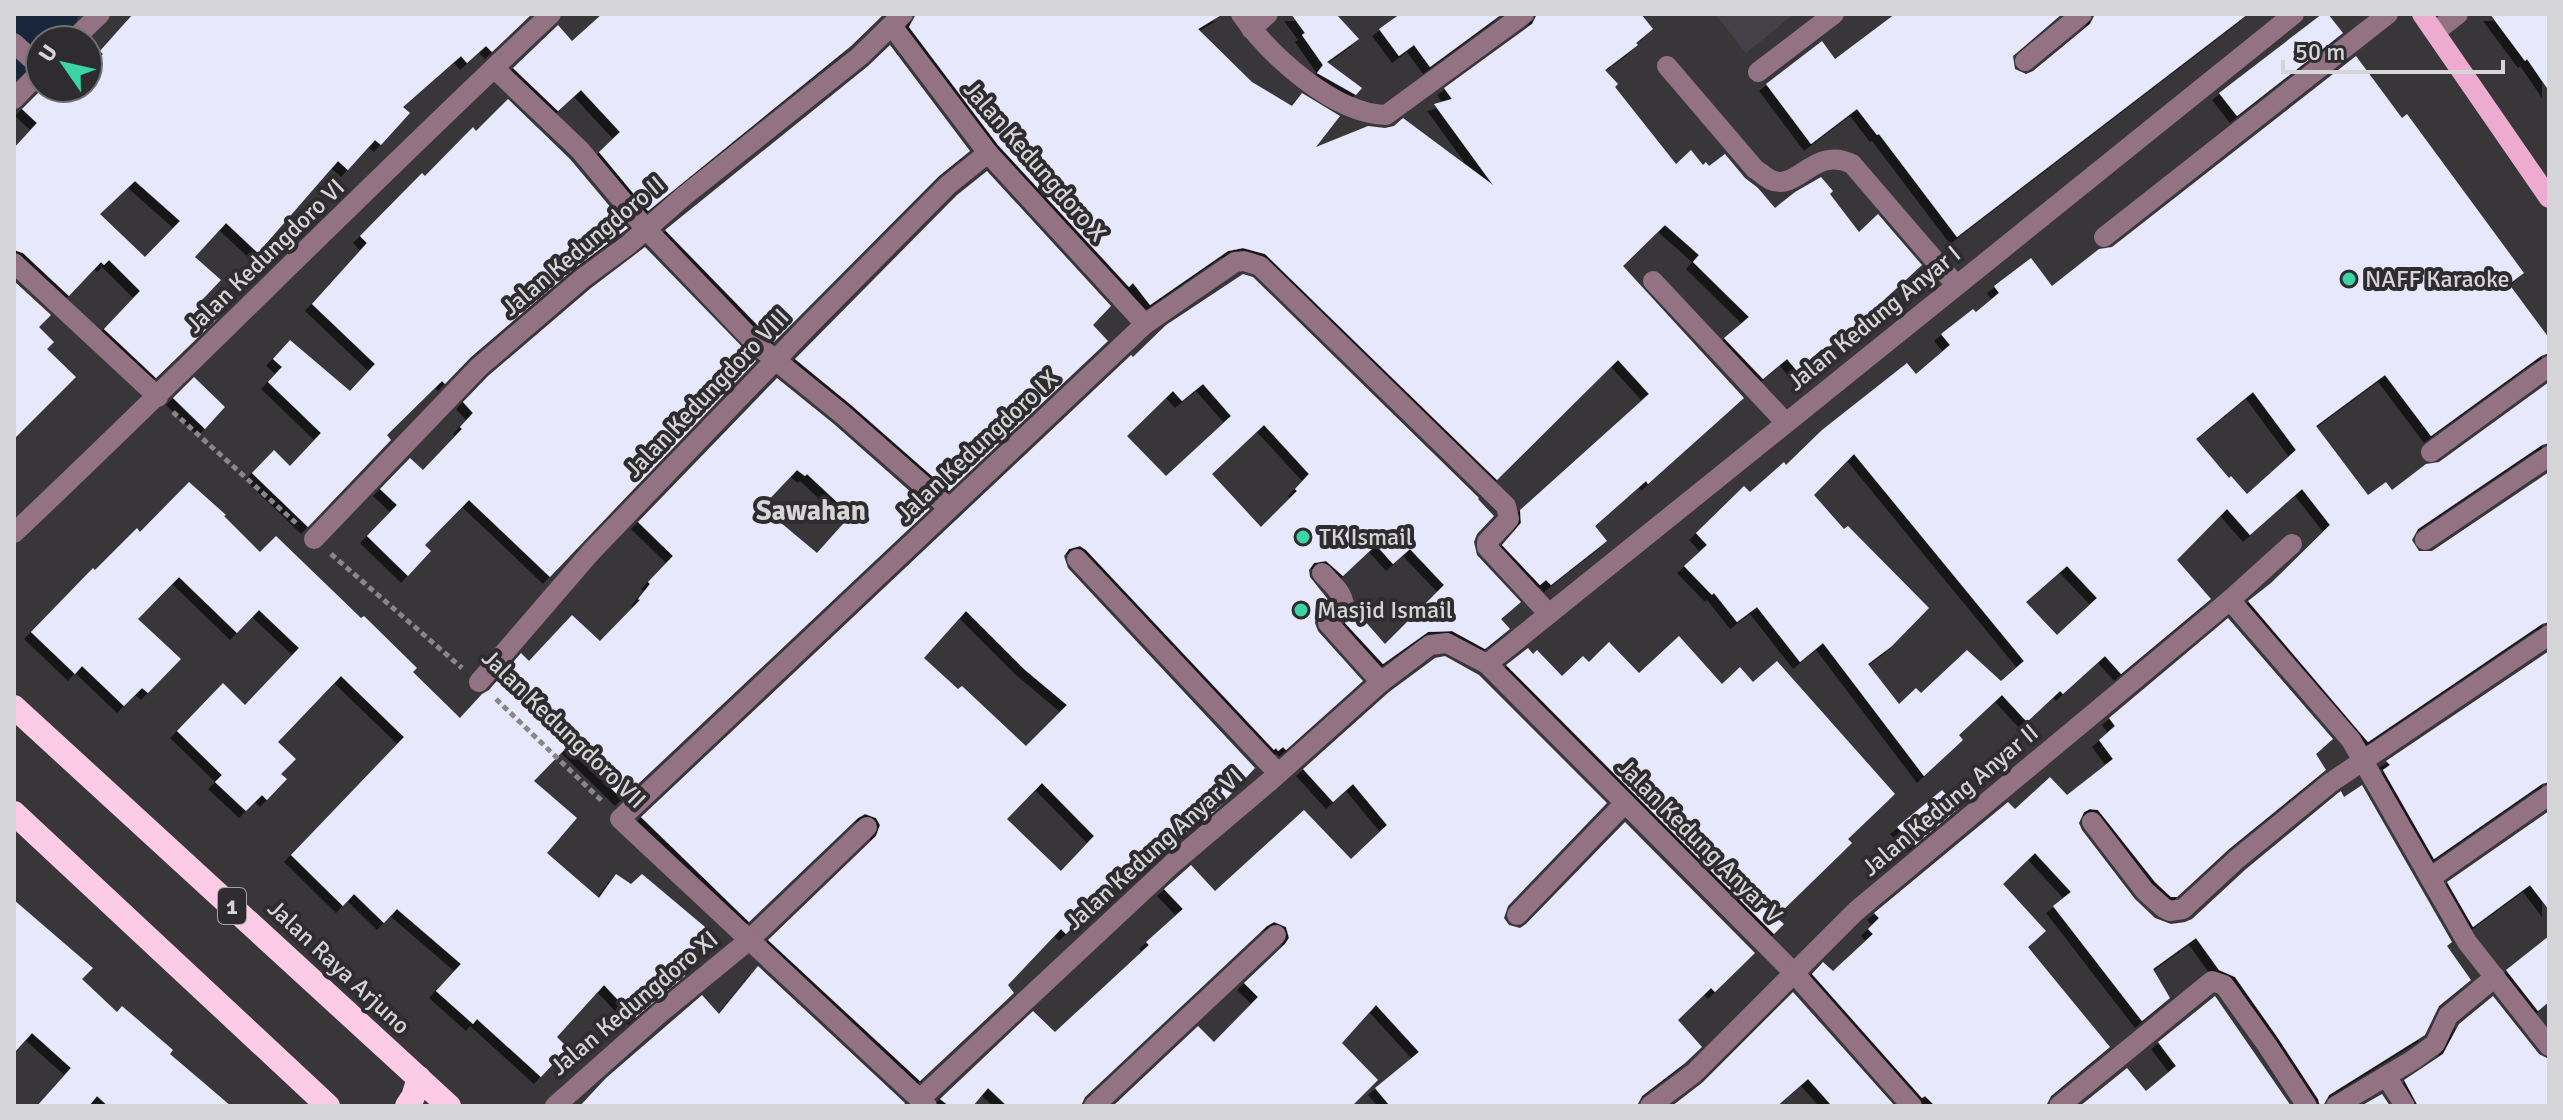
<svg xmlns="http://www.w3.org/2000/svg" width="2563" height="1120" font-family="Signika,sans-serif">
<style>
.built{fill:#453f48}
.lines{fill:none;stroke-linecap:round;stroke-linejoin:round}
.river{stroke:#17263b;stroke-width:52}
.building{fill:#e8e8fc;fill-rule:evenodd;filter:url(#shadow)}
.path{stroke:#888689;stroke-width:5;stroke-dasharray:6 4;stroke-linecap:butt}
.minor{stroke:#927283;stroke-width:20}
.major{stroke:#ecabcf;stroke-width:20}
.highway{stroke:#fccce6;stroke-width:24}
.poi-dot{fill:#3cd4a4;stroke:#2f2c30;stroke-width:3}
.labels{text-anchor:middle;stroke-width:8;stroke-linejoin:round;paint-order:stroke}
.shield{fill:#2f2c30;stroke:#a3a2a4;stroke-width:2}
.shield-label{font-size:22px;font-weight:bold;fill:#d5d4d6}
.street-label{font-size:24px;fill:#d5d4d6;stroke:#2f2c30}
.poi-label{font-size:24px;fill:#d5d4d6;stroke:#2f2c30;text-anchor:start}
.quarter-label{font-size:28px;font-weight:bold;fill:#d5d4d6;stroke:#2f2c30}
</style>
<defs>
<filter id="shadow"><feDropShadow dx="-7" dy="7" stdDeviation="0" flood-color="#0009"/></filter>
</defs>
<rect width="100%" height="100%" fill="#39363a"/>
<!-- built -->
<polygon class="built" points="1715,14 1794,14 1746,53"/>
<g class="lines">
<!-- river -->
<polyline class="river" points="14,53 52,14"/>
</g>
<!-- building -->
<g class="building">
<path d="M133,14h399l-40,38 -6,-6 -19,17 -6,-7 -58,51 7,6 -29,32 -6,-5 -27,30 -10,-9 -80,92 -32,-30 -31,34 26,23 -19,20 16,18 -62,60 -52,-49 36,-38 -31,-31 -5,5 -3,-3 -32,34 -46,-43 -9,-3v-102l23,-25 -15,-14 21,-21h45v-16l15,-18 -3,-3zM135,181l45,40 -35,36 -45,-43z"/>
<polygon points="602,14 884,14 851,46 648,211 599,152 620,132 581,90 558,111 513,68 558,25 572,41"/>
<polygon points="916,14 1223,14 1198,29 1252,82 1292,106 1302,93 1340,116 1316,147 1368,126 1385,128 1394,126 1403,118 1493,185 1434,104 1452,99 1444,88 1532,24 1537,14 1641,14 1653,29 1636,43 1638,45 1605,70 1618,84 1615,87 1676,164 1691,150 1703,165 1706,162 1709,166 1725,154 1745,178 1758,188 1775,208 1795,192 1821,177 1833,191 1830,194 1859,232 1878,214 1922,265 1850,331 1849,329 1825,351 1822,349 1797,371 1787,359 1763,379 1724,338 1749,317 1693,262 1699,255 1665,225 1623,266 1744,398 1648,484 1646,481 1595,526 1607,541 1551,585 1546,580 1540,585 1502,545 1521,523 1520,510 1649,394 1618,360 1497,480 1265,254 1243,248 1228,251 1150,305 1133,283 1129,287 998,145 909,27"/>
<polygon points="1291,14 1336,14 1359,39 1327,62 1362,88 1356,95 1317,73 1323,65 1302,35 1305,33"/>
<polygon points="1400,14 1502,14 1430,67 1414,45 1399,56 1379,29"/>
<polygon points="1895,14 2062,14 2013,56 2015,69 2026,74 2033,71 2090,24 2095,14 2248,14 1957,237 1879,134 1877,135 1857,109 1811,144 1766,84 1822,41 1835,59"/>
<polygon points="2322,14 2328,14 2343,33 2237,116 2219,93"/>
<polygon points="2490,14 2549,14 2549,91 2527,59 2525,61"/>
<polygon points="890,45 970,151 939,176 774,342 665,230 868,66"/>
<path d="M2356,56l46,62 5,-4 117,159 -15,11 40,54v15l-8,3 -110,80 -46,-61 -69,51 52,69 18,-13 6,8 34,-26 13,-2 110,-80v61l-7,2 -124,84 -6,11 7,11h13l117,-79v150l-7,2 -174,118 -120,-141 23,-18 59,-58 -28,-36 -52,46 -23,-26 -50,51 34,39 -90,75 -16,-18 -42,38 -3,-3 -33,31 -25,-27 -43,40 4,5 -39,36 -101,-133 -23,19 -43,-55 -20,15 -23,-29 -2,2 -28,-29 23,-21 -11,-12 48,-47 6,6 34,-30 2,3 36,-35 85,-67 9,11 34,-29 -9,-11 32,-25 3,3 23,-19 -5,-7 37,-28 21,28 47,-37 13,-2zM2253,392l43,58 -49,44 -16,-18 -2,2 -33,-39zM1854,454l170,207 -23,20 -34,-31 -46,43 -5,-5 -17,16 -31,-40 24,-18 37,-38 -81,-82 -4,3 -30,-34zM2067,566l30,32 -40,37 -31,-33z"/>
<polygon points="508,99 570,159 628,228 575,268 471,357 445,384 442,381 387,435 391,440 308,527 252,473 274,450 290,466 321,433 268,382 282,367 273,359 290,340 350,391 375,364 312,304 367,243 360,236 422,173 425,176 473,127 476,131"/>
<polygon points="987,171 1111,306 1093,325 1108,341 949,491 850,404 795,359 957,195"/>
<polygon points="645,247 756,361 550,577 469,500 425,545 431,551 408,576 367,536 397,505 380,489 410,458 423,470 462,429 460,427 473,413 463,402 488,376 591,288"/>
<path d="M1243,274l10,3 226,221 -1,1 16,17 -17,18 -3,8 3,13 44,47 -20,17 9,10 -25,20 -33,-18 -24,1 -45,32 -38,-41 11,-12 29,33 59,-59 -34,-36 -17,15 -17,-19 -33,31 -17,-15 -12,2 -5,7 1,7 20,25 -14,13 -1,8 3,8 45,50 -77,69 -3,-3 -5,4 -2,-3 -2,2 -188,-200 -6,-4 -11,3 -5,7 4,12 187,200 -37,40 -11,10 -3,-3 -68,64 -7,-8 -63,63 -5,-5 -53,56 6,8 -94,88 -152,-141 108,-104 4,-11 -4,-7 -11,-4 -7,4 -109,104 -108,-105 490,-462 2,2 33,-32zM1203,384l28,32 -65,60 -39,-40 46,-45 9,10zM1264,425l45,49 -14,15 2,2 -36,36 -49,-53zM966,611l58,58 43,36 -41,41 -64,-60 -4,3 -34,-31zM1042,783l52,53 -33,35 -54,-52z"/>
<polygon points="14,281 51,315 39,327 54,342 47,349 76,377 14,439"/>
<polygon points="194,377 225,407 205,429 173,398"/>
<path d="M777,378l57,46 96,85 -308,290 -54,-53 -34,35 43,37 -30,35 52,45 17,-24 15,10 11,-10 69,58 -35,35 9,9 -50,42 -31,-33 -47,52 11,11 -27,29 -64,-58 -4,5 -37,-33 25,-27 -64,-55 -13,14 -30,-29 -11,12 -52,-51 113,-118 -63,-61 -63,66 18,17 -15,15 6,5 -20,21 -5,-5 -16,16 -31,-29 7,-7 -45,-44 46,-48 22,22 54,-57 -40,-38 -22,23 -58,-56 -41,42 43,40 -33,34 -6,-5 -18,18 -42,-40 -7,8 -44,-42 62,-64 2,2 42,-42 3,4 49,-50 37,33 -2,1 36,36 16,-16 85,82 3,-2 53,52 -4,4 47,46 22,-24 7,-4 32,-37 8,8 43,-46 28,26 40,-41 -2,-1 12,-15 -2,-2 25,-26 -35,-34zM797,470l8,6 2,-2 44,41 -34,38 -55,-46z"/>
<polygon points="2228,618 2333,739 2316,754 2326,770 2229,849 2177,897 2171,897 2155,882 2098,810 2090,809 2084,812 2079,823 2082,830 2135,899 2155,918 2171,924 2185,922 2192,919 2246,869 2338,793 2341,791 2344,797 2362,785 2452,942 2447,946 2471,980 2439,1006 2425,1035 2329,1095 2323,1106 2320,1106 2318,1099 2278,1038 2235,977 2219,970 2196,938 2153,969 2170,998 2142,1021 2053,906 2071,892 2035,853 2003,884 2046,931 2028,947 2110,1047 2051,1096 2046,1106 1935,1106 1925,1096 1922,1098 1812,974 1823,962 1833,971 1873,934 1868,929 1879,918 1874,913 2008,802 2015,809 2050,777 2067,795 2113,759 2099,740 2115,726 2109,718"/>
<polygon points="1679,636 1722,684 1740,667 1753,682 1777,661 1895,794 1848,839 1852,843 1776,917 1784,924 1774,934 1506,665 1528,648 1533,654 1537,650 1562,676 1583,656 1589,662 1609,642 1639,673"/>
<polygon points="2549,651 2549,782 2542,784 2434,859 2383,770 2390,765 2386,761"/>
<polygon points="1445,656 1479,675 1607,803 1508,906 1504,918 1509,925 1520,928 1526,924 1625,822 1755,953 1715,992 1711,988 1678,1020 1702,1047 1685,1063 1642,1096 1637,1106 1390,1106 1375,1088 1419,1052 1376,1005 1342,1043 1378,1080 1352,1106 1113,1106 1198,1026 1214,1042 1258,997 1244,983 1285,944 1289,938 1286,927 1274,922 1267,926 1085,1097 1081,1106 1007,1106 988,1088 973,1106 949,1106 940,1099 1033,1011 1055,1032 1149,945 1146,942 1183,909 1164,889 1191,865 1215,891 1304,810 1351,859 1387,825 1353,784 1333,802 1303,769 1389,692 1435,658"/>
<polygon points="1942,790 1959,808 1915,845 1897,827"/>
<polygon points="2549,811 2549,910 2530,885 2473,927 2447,882"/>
<polygon points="14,900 93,968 82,979 117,1012 122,1006 173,1050 170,1054 231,1106 108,1106 97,1096 89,1106 37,1106 71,1068 32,1033 14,1053"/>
<polygon points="2549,936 2549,1002 2538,1011 2506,970"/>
<polygon points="758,966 905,1103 903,1106 580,1106 606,1078 702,995 719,1014"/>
<polygon points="1793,992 1895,1106 1832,1106 1808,1079 1777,1106 1672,1106 1703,1082"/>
<polygon points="2215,996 2291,1106 2080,1106 2127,1068 2146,1091 2176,1066 2158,1042"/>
<polygon points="2493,996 2539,1054 2549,1059 2549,1106 2418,1106 2404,1080 2443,1054 2459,1024"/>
<polygon points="2382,1094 2390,1106 2361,1106"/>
</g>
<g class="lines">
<!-- path -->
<g class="path">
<polyline points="173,412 296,523"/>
<polyline points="331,554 462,668"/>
<polyline points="496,699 604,803"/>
</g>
<!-- minor -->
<g class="minor">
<path d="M1241,14c28,41 93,100 145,101l138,-101"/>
<polyline points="892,26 988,153 1145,324"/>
<polyline points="1251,29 1268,14"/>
<polyline points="2435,32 2458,14"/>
<polyline points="73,40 100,14"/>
<polyline points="14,43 40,67"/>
<polyline points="2025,61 2082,14"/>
<path d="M1667,66l88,103c5,3 10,8 16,11 27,12 43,-35 81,-16l104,121"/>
<polyline points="494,68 580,150 646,229 757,345 842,414 949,508"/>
<polyline points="1758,72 1834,14"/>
<polyline points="14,99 40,72"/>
<polyline points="2104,237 2388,14"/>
<polyline points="14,263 158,397"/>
<polyline points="1653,281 1786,423"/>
<polyline points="2431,452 2549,366"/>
<path d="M14,533c181,-171 355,-349 537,-519"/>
<polyline points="314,539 479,367 583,278 628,245 684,196 860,56 903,14"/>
<polyline points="2425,540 2549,456"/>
<polyline points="1077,559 1278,773"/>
<path d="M1322,573c9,10 22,20 22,34l-16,13v3l53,59"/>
<polyline points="2230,600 2351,740 2467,942 2549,1046"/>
<polyline points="1487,664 2294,14"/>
<polyline points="479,682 591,552 809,325 948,185 988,153"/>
<polyline points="2092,822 2145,891 2164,908 2170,911 2183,909 2237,859 2330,783 2549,635"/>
<polyline points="2430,878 2549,795"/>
<polyline points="1517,915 1625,803"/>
<polyline points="2386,1076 2405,1106"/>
<polyline points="920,1099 1173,863 1270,781 1381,682 1430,645 1447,643 1487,664 1794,973 1912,1106"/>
<polyline points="555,1106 660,1013 748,941 867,827"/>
<polyline points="927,1106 620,819 1145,324 1235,262 1244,261 1260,266 1506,506 1509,519 1487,542 1487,547 1549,614"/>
<polyline points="1094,1106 1276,935"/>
<polyline points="1650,1106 1694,1073 1856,911 2230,600 2292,544"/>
<polyline points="2059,1106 2212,981 2224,985 2267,1045 2307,1106"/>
<polyline points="2336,1106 2413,1060 2435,1044 2448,1016 2495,977"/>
</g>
<!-- major -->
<polyline class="major" points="2422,14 2549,198"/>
<!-- highway -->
<g class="highway">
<polyline points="14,707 449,1106"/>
<polyline points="14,813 328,1106"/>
<polyline points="407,1106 413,1097 419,1078"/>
</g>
</g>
<!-- markers -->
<g class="poi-dot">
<circle cx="2349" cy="279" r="8"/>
<circle cx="1303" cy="537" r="8"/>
<circle cx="1301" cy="610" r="8"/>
</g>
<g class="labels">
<!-- shield labels -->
<rect class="shield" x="218" y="888" width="28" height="36" rx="6"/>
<g class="shield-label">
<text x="232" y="914">1</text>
</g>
<!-- street labels -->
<g class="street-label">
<text transform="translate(1035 161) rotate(49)" y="8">Jalan Kedungdoro X</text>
<text transform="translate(583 246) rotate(-40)" y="8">Jalan Kedungdoro II</text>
<text transform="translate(265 256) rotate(-44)" y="8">Jalan Kedungdoro VI</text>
<text transform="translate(1874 318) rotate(-39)" y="8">Jalan Kedung Anyar I</text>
<text transform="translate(707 393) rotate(-46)" y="8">Jalan Kedungdoro VIII</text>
<text transform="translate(977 446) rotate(-43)" y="8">Jalan Kedungdoro IX</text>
<text transform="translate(564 729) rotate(44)" y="8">Jalan Kedungdoro VII</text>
<text transform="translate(1950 800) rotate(-40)" y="8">Jalan Kedung Anyar II</text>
<text transform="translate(1700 841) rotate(45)" y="8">Jalan Kedung Anyar V</text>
<text transform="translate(1154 849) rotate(-42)" y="8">Jalan Kedung Anyar VI</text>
<text transform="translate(339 967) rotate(43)" y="8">Jalan Raya Arjuno</text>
<text transform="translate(634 1003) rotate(-40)" y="8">Jalan Kedungdoro XI</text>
</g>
<!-- poi labels -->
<g class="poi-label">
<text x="2365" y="287">NAFF Karaoke</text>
<text x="1319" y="545">TK Ismail</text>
<text x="1317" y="618">Masjid Ismail</text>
</g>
<!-- quarter labels -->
<g class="quarter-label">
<text x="811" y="520">Sawahan</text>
</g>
</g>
<!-- border -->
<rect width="2563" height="1120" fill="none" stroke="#d5d4d6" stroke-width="32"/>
<!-- north arrow -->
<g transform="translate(64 64) rotate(304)"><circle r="38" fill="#2f2c30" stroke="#716f72" stroke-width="2"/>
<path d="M0-6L14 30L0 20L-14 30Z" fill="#3cd4a4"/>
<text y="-12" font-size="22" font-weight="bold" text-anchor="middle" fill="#d5d4d6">U</text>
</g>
<!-- scale -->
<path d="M2283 60v12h220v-12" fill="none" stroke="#d5d4d6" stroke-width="4"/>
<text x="2295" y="60" font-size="24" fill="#d5d4d6" stroke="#2f2c30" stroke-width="6" paint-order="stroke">50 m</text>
</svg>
